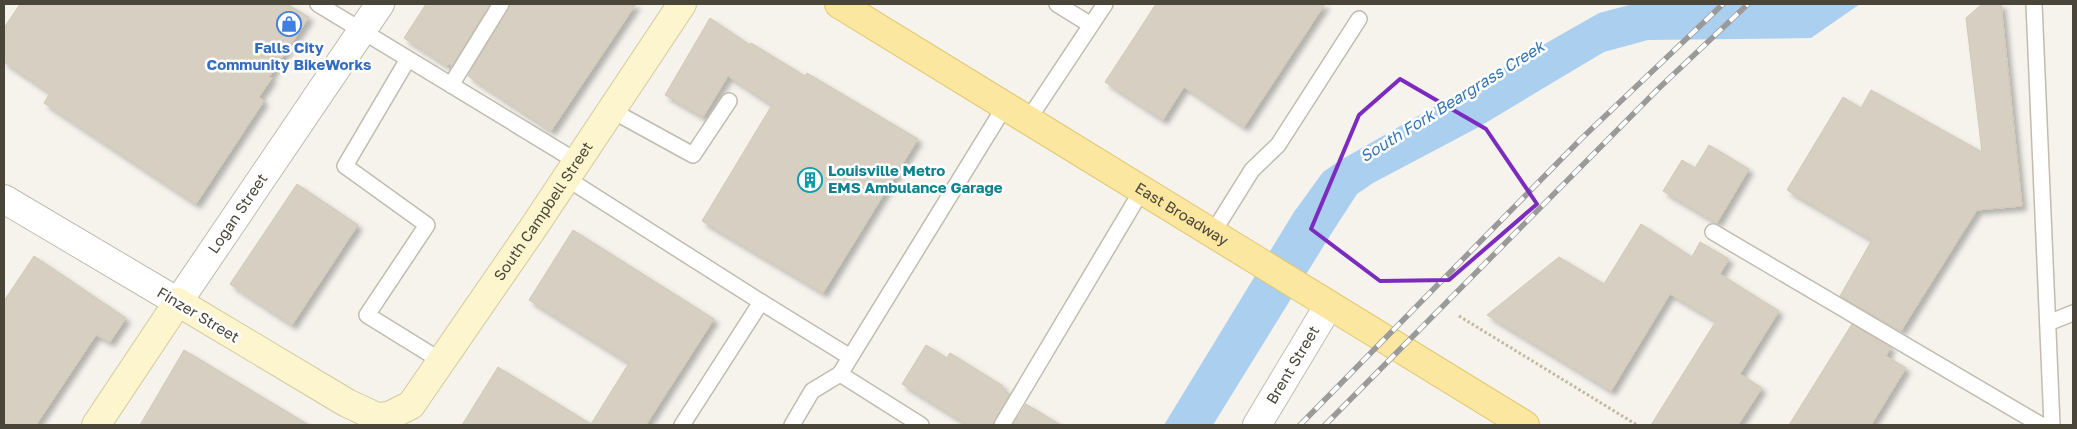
<svg xmlns="http://www.w3.org/2000/svg" width="2077" height="429" font-family="'Golos Text',sans-serif">
<style>
.water{fill:#abcfef}
.building{fill:#d7d0c2;stroke:#d2c8b5;filter:url(#shadow)}
.lines{fill:none;stroke-linecap:round;stroke-linejoin:round}
.service-casing{stroke:#c1bcaf;stroke-width:18}
.minor-casing{stroke:#c1bcaf;stroke-width:30}
.secondary-casing{stroke:#d4c99d;stroke-width:30}
.primary-casing{stroke:#e1c66e;stroke-width:30}
.path{stroke:#c2b8a0;stroke-width:3;stroke-dasharray:2.5 2.5;stroke-linecap:butt}
.service{stroke:#fff;stroke-width:15}
.minor{stroke:#fff;stroke-width:28}
.secondary{stroke:#fdf5ce;stroke-width:28}
.primary{stroke:#fbe79f;stroke-width:28}
.rail-casing{stroke:#9a9a9a;stroke-width:5.5}
.rail{stroke:#fff;stroke-width:4;stroke-dasharray:11;stroke-linecap:butt}
.marked{fill:none;stroke:#7b2cbf;stroke-width:4;stroke-linejoin:round}
.labels{text-anchor:middle;stroke-width:5;stroke-linejoin:round;paint-order:stroke}
.shop-label{font-size:15px;font-weight:bold;fill:#366cbe;stroke:#fff}
.culture-label{font-size:15px;font-weight:bold;fill:#0d838f;stroke:#fff;text-anchor:start}
.street-label{font-size:15px;fill:#4a4539;stroke:#fff}
.water-label{font-size:16px;font-style:italic;fill:#3476b4;stroke:#fff}
</style>
<defs>
<filter id="shadow"><feDropShadow dx="4.5" dy="4.5" stdDeviation="2.5" flood-color="#0004"/></filter>
</defs>
<rect width="100%" height="100%" fill="#f5f3ec"/>
<!-- water -->
<polygon class="water" points="1633,4 1860,4 1811,38 1648,40 1604,52 1477,128 1373,183 1357,194 1331,234 1213,425 1164,425 1294,212 1323,172 1339,161 1599,13"/>
<!-- building -->
<g class="building">
<polygon points="20,4 287,4 309,17 269,77 272,78 259,97 264,101 196,204 44,103 50,93 4,62 4,28"/>
<polygon points="426,4 490,4 452,66 449,64 447,66 404,38"/>
<polygon points="510,4 636,4 551,131 468,76"/>
<polygon points="1156,4 1325,4 1244,127 1184,87 1163,120 1105,82"/>
<polygon points="1982,4 2001,4 2022,206 1977,210 1901,331 1840,296 1872,240 1787,190 1843,97 1861,108 1871,90 1982,152 1966,18"/>
<polygon points="710,18 750,45 751,43 805,76 807,73 918,139 823,293 702,221 772,105 728,76 703,117 665,95"/>
<polygon points="1709,145 1749,169 1717,223 1663,191 1682,160 1695,168"/>
<polygon points="297,184 358,225 292,325 230,284"/>
<polygon points="1641,224 1692,257 1700,242 1729,259 1720,274 1779,311 1740,374 1762,388 1738,425 1651,425 1716,321 1670,294 1611,391 1487,315 1559,257 1604,284"/>
<polygon points="573,230 714,319 646,425 462,425 498,367 591,424 629,363 529,300"/>
<polygon points="34,256 126,318 110,342 96,335 36,425 4,425 4,301"/>
<polygon points="1852,324 1891,347 1886,356 1906,368 1871,425 1789,425"/>
<polygon points="926,345 947,358 950,353 1003,386 1001,389 1010,394 993,425 968,425 902,384"/>
<polygon points="184,350 309,425 140,425"/>
<polygon points="1026,404 1061,425 1013,425"/>
</g>
<g class="lines">
<defs>
<g id="service">
<polyline points="318,4 576,161"/>
<polyline points="1057,4 1091,25"/>
<polyline points="2034,4 2052,425"/>
<polyline points="408,59 345,166 427,225 367,315 443,362"/>
<polyline points="451,85 501,4"/>
<polyline points="611,110 693,155 729,101"/>
<polyline points="1028,120 1105,4"/>
<polyline points="566,178 761,302 682,425"/>
<polyline points="1713,232 2041,425"/>
<polyline points="1212,234 1252,170 1278,145 1359,19"/>
<polyline points="761,302 850,357"/>
<polyline points="2048,323 2073,313"/>
<polyline points="792,425 812,391 840,374"/>
<polyline points="921,425 840,374 1005,106"/>
<polyline points="1002,425 1142,190"/>
</g>
<g id="minor">
<path id="s1" d="M4,199l174,103 202,-298"/>
<path id="s2" d="M1257,425l72,-120"/>
</g>
<g id="secondary">
<path id="s3" d="M96,425l82,-123 169,101 30,14 12,-1 22,-11 122,-177 149,-224"/>
</g>
<g id="primary">
<path id="s4" d="M839,4l686,421"/>
</g>
</defs>
<!-- service casing -->
<use href="#service" class="service-casing"/>
<!-- minor casing -->
<use href="#minor" class="minor-casing"/>
<!-- secondary casing -->
<use href="#secondary" class="secondary-casing"/>
<!-- primary casing -->
<use href="#primary" class="primary-casing"/>
<!-- path -->
<polyline class="path" points="1459,316 1637,425"/>
<!-- service -->
<use href="#service" class="service"/>
<!-- minor -->
<use href="#minor" class="minor"/>
<!-- secondary -->
<use href="#secondary" class="secondary"/>
<!-- primary -->
<use href="#primary" class="primary"/>
<defs>
<g id="rail">
<polyline points="1300,425 1581,139 1723,4"/>
<polyline points="1325,425 1658,89 1748,4"/>
</g>
</defs>
<!-- rail casing -->
<use href="#rail" class="rail-casing"/>
<!-- rail -->
<use href="#rail" class="rail"/>
</g>
<!-- marked area -->
<path class="marked" d="M1400,79l86,50 51,75 -88,76 -69,1 -69,-52 48,-114z"/>
<!-- icons -->
<defs>
<symbol id="shop-ring" viewBox="-11 -11 22 22"><circle r="9.5" fill="#fff" stroke="#3f7fe0" stroke-width="1.5"/><path d="M-5-2.5h2.3a2.7 3.5 0 0 1 5.4 0H5L5.5 6h-11ZM-1.5-2.5h3a1.5 2.3 0 0 0-3 0Z" fill="#3f7fe0"/></symbol>
<symbol id="building-ring" viewBox="-11 -11 22 22"><circle r="9.5" fill="#fff" stroke="#0f9aa8" stroke-width="1.5"/><path d="M-4-6H4V6H1V3H-1V6H-4ZM-2.5-4.3h1.7v1.8h-1.7ZM.8-4.3h1.7v1.8H.8ZM-2.5-1h1.7V.8h-1.7ZM.8-1h1.7V.8H.8Z" fill="#0f9aa8"/></symbol>
</defs>
<g fill-rule="evenodd">
<use href="#shop-ring" x="275" y="10" width="28" height="28"/>
<use href="#building-ring" x="796" y="166" width="28" height="28"/>
</g>
<g class="labels">
<!-- shop labels -->
<g class="shop-label">
<text x="289" y="53">Falls City<tspan x="289" dy="17">Community BikeWorks</tspan></text>
</g>
<!-- culture labels -->
<g class="culture-label">
<text x="828" y="176">Louisville Metro<tspan x="828" dy="17">EMS Ambulance Garage</tspan></text>
</g>
<!-- street labels -->
<g class="street-label">
<text dy="5" stroke="none"><textPath href="#s3" startOffset="649">South Campbell Street</textPath></text>
<text dy="5" stroke="none"><textPath href="#s1" startOffset="309">Logan Street</textPath></text>
<text dy="5" stroke="none"><textPath href="#s4" startOffset="402">East Broadway</textPath></text>
<text transform="translate(198 315) rotate(31)" y="5">Finzer Street</text>
<text dy="5" stroke="none"><textPath href="#s2" startOffset="70">Brent Street</textPath></text>
</g>
<!-- water labels -->
<g class="water-label">
<text transform="translate(1452 101) rotate(-32)" y="6">South Fork Beargrass Creek</text>
</g>
</g>
<!-- border -->
<rect width="2077" height="429" fill="none" stroke="#4a4539" stroke-width="10"/>
</svg>
